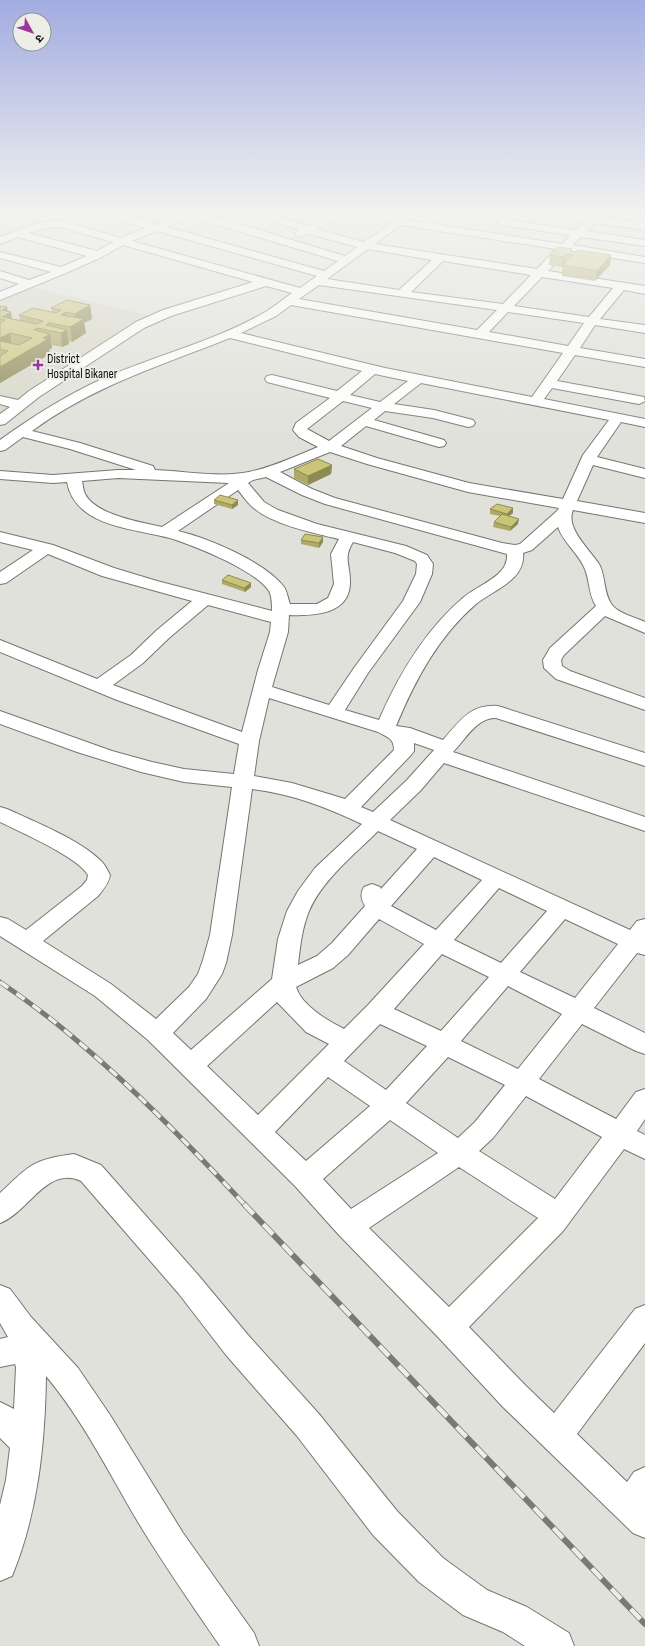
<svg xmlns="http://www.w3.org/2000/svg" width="645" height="1646" font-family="'Sofia Sans Condensed','Noto Sans Devanagari',sans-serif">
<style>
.built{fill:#d7d7c9}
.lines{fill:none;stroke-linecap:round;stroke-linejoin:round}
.minor-casing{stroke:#767671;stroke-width:2}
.minor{fill:#fff;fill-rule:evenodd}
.rail-far1-casing{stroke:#797975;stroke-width:5}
.rail-casing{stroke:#797975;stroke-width:6}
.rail-far1{stroke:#eeeee8;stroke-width:3.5;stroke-dasharray:10;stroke-linecap:butt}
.rail{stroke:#eeeee8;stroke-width:4.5;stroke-dasharray:14;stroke-linecap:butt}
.wall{fill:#afa967}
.shaded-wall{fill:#8e8a54}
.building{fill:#cbc578;stroke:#8e8a54}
.poi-dot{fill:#9c369b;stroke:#eeeee8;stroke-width:1.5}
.labels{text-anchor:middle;stroke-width:4;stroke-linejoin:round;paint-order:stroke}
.far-poi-label{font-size:13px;fill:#0f0f0d;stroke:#eeeee8;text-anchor:start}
</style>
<rect width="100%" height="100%" fill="#e1e1db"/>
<!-- built -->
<polygon class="built" points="31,287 151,316 0,414 0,303"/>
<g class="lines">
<defs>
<g id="minor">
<path d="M96,212h18l42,12 25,-10 -1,-2h20l145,44 12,-9 -48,-13 -9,3 -4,-1 -1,-2 4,-4 -47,-16 -1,-2h16l40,14 26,-14h14l-30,17 47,13 29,-20 -31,-8 -1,-2h19l19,5 7,-5h12l-9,8 153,24 8,-9 -68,-10 -5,-3 5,-3 74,11 8,-9 -39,-6 -5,-3h28l22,4 3,-4h11l-4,5 45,7v6l-50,-7 -9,8 59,9v6l-64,-9 -8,8 72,12v6l-78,-12 -19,20 97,15v8l-21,-4 -24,29 45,6v8l-50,-8 -15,23 65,11v8l-70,-12 -18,26 82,15 5,1 1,4 -6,3 -87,-16 -8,11 101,20v8l-24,-5 -24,35 48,12v9l-52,-13 -16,36 68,12v10l-72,-13c-8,18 17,40 26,54 7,12 4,29 13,41 7,9 23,12 33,17v11l-40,-17 -41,39 -3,5 1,6 8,5 75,27v12l-89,-31 -12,-11 -1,-8 7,-12 46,-42c-8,-12 -6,-27 -12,-39 -7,-15 -21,-25 -26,-40l-26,23 -9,3c3,27 -30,37 -47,51 -38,33 -61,76 -80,122l14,2 33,12c17,-19 27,-36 55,-34l147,47v13l-149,-48c-19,-1 -31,22 -43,34l192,65v14l-201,-68 -23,27 -31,30 240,110 7,-9 8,-2v36l-8,-2 -43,55 51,25v21l-9,-3 -54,-27 -43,55 77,40 20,-27 9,-3v30l-8,12 8,4v24l-21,-10 -61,82 -94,96 56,58 29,28 81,-104 10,-4v38l-68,91 50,48 7,-10 11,-5v71l-12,-5 -130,-126 -65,-70 -99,-102 -44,-49 -147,-146 -53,-44 -95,-60v-19l8,2 18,11 56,-44 5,-6 1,-5c-10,-18 -68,-43 -88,-53v-15l7,2c28,13 74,31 95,53 3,3 6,9 8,13 -1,8 -7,15 -12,21l-55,45 68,43 45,35 33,-32 9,-13 5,-14 7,-25 22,-148 -48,-5 -43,-10 -64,-20 -77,-28v-13l112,40 40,11 32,7 50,5 5,-30 -122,-44 -117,-48v-12l97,39 34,-24 26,-25 35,-29 -90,-25 -54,-22 -42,29 -6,1v-12l33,-22 -33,-8v-10l53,13 61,23 43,13 115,30c0,-6 0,-15 -3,-20 -14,-21 -70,-43 -93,-51 -36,-12 -100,-10 -109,-58l-14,1 -53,-4v-8l53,4 65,-5h18l-66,-21 -47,-12 -18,13 -5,1v-11c32,-23 65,-44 102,-61 54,-24 114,-38 165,-68 9,-6 17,-12 25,-18l-26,-7 -95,30 -27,12 -105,69 -34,27 -5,1v-11l10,-7 -10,-3v-8l18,4 11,-9 107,-69 27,-12 90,-28 -130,-37 -21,12 -36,16 -66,27v-8l19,-8 -19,-6v-7l29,9 22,-8 -51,-14v-6l61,15 26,-11 -69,-19 -18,7v-7l34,-13 19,-4 12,2 56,16 25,-10 -49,-14zM191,217l147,44 -14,10 -157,-44zM401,225l155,24 -19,20 -162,-25zM60,227l53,15 -16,9 -69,-18 18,-5zM157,231l160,45 -17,12 -168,-47zM368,249l64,11 -33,30 -72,-11zM443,261l88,14 -28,29 -92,-12zM542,277l71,11 -24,29 -75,-11zM319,285l178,25 -20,20 -178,-31zM291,305l272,48 -31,44 -147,-29 -144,-35 35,-17zM508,312l76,11 -16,23 -79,-14zM230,338l132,33 -25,20 -65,-16 -5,1 -2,3 2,3 63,16 -34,25 -3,7 6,7 19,10c-22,9 -45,20 -69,25 -30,6 -63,-1 -94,-2l-2,-4 -73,-23 -48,-12c59,-44 130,-66 198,-93zM375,374l33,7 -28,21 -30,-7zM421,383l188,37 -26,35 -20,44 -94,-16 -92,-25 -36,-12 25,-20 73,21 5,-1 2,-3 -2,-3 -70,-20 11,-9 48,7 35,9 5,-1 2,-3 -2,-3 -39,-10 -40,-6zM343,401l29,7 -43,33 -22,-12zM330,452l37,12 101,28 91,16 -2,3 -37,33 -5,1 -13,-2 -167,-45 -23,-9 -32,-17zM266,477l36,18 23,9 182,50c2,22 -29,31 -43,43 -39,33 -65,77 -85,123l-34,-10 23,-37 52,-71 12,-28 1,-10 -6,-9 -21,-9 -89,-22 -39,-14 -14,-8 -16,-19 5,-3zM118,478l111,5 -67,44c-22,-5 -66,-12 -77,-33 -2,-4 -2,-9 -3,-13zM238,490c5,6 10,14 17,19 20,16 58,24 84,30l-8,15 3,30 -6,14 -11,6h-27c-2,-5 -3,-13 -6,-17 -19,-25 -76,-49 -106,-56zM353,542l42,11 20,8 2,3 -1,10 -13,27 -49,67 -25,37 -57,-18 16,-55 1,-17c24,1 62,0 61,-34 0,-16 -7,-23 3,-39zM208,605l63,17 -1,10 -12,38 -16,62 -129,-47 30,-22 26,-25zM269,698l109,34c9,5 16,6 16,18l-49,49 -53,-16 -38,-7 5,-35zM414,743l20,7 -27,30 -34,32 -12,-5 50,-52 3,-4zM252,789c40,5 74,18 110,35l-47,44 -17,23 -11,20 -9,28 -6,40 -81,71 -18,-17 33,-34 16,-25 4,-11 6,-28zM378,831l39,18 -36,40 -1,-2 -8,-3 -8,3c-4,7 -3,12 1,19l-33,37 -15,13 -19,9c2,-18 4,-37 11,-54 14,-32 45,-56 69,-80zM434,857l48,23 -46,50 -45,-24zM499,888l48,23 -46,52 -47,-23zM379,919l45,25 -56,61 -24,24c-16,-8 -43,-24 -48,-42l37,-19 15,-13zM565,919l53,25 -43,54 -55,-26zM442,954l47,23 -48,54 -47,-22zM508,986l54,28 -44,55 -57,-28zM277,1002l29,30 23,12 -71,71 -51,-49zM380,1024l47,22 -41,44 -42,-29zM448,1057l57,28 -30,37 -17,16 -52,-35zM328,1077l42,29 -64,55 -31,-29zM526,1096l76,41 -47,62 -76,-48 14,-13zM390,1120l48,33 -87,56 -28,-30zM459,1167l79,51 -89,89 -80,-79z"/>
<path d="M74,1154l27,11 98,111 49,59 71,79 78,97 46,47 44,32 40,17 42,26 5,13h-49l-22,-14 -40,-17 -44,-33 -46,-47 -76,-99 -71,-81 -47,-61 -98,-113c-34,-16 -53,32 -81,42v-30c10,-9 20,-20 31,-27 13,-8 29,-10 43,-12z"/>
<path d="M0,1285l10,4 21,28 47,51 32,47 73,118 71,100 5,13h-39c-28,-41 -56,-81 -82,-124 -29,-49 -55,-102 -92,-146 -1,68 -8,137 -34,200l-12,5v-76l6,-25 4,-32 -10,-10v-36l14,7 2,-42 -1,-3 -15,3v-28l8,-2 -8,-14z"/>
</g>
</defs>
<!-- minor casing -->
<use href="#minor" class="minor-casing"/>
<!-- minor -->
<use href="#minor" class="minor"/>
<defs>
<path id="rail-far1" d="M0,982c26,18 51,36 75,57 61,51 116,108 170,166"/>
<polyline id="rail" points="244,1204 645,1624"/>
</defs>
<!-- rail-far1 casing -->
<use href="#rail-far1" class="rail-far1-casing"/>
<!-- rail casing -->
<use href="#rail" class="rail-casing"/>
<!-- rail-far1 -->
<use href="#rail-far1" class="rail-far1"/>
<!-- rail -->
<use href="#rail" class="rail"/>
</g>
<!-- wall -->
<g class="wall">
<polygon points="429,212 451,212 451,214 446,216"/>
<polygon points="572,249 572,251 611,255 610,265 595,281 562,276 562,267 549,265 550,255"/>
<polygon points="90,305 92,319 84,323 86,333 72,342 68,341 69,344 62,347 52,345 52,348 49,350 50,354 0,383 0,306 7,307 7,311 12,319 20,320 19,315 52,312 51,308"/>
<polygon points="332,465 331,474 308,485 294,478 294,469"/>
<polygon points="214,500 238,500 238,505 232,509 214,504"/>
<polygon points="513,508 513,513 509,516 518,524 510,531 493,527 494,522 500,516 490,514 490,509"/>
<polygon points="301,540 323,542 319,548 301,544"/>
<polygon points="222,580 251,587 245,592 222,584"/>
</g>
<!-- shaded-wall -->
<g class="shaded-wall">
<polygon points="447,212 451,212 451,214 446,216"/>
<polygon points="566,254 565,264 563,265 562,267 563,257"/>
<polygon points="611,255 610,265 595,281 597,271"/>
<polygon points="90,305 92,319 84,323 86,333 72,342 70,327 76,324 75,314"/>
<polygon points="7,307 8,313 11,312 13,326 2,317 2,310"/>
<polygon points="66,312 67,326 61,315"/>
<polygon points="67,330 69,344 62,347 61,333"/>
<polygon points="10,333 12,347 0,349 0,338"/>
<polygon points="50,334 52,348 49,350 50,354 0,383 0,367 43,338"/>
<polygon points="332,465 331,474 308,485 308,476"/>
<polygon points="238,500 238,505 232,509 232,505"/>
<polygon points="513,508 513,513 507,518 507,514"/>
<polygon points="519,519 518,524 510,531 511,527"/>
<polygon points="323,537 323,542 319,548 319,543"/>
<polygon points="251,583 251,587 245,592 244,588"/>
</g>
<!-- building -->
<g class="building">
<polygon points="558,247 572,249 570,251 576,252 578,250 611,255 597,271 563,265 573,255 566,254 563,257 550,255"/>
<polygon points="67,300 90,305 75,314 66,312 61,315 84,319 70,327 50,323 46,325 67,330 61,333 37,328 34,330 50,334 43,338 48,339 0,367 0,356 8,351 0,349 0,341 19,345 32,338 10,333 0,338 0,323 5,320 0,319 0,306 7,307 2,310 11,312 2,317 37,324 43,321 19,315 33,308 56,313 61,310 51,308"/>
<polygon points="318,459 332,465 308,476 294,469"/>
<polygon points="220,495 238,500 232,505 214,500"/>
<polygon points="497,504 513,508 507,514 490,509"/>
<polygon points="502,514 519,519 511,527 494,522"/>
<polygon points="305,534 323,537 319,543 301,540"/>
<polygon points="228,575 251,583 244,588 222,580"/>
</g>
<!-- sky -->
<linearGradient id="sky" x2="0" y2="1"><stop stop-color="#a2ace1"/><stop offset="0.48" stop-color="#f2f2ef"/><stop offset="1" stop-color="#f2f2ef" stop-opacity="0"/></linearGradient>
<rect width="645" height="443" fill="url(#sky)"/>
<!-- markers -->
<path class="poi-dot" d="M36 359h4v4h4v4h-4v4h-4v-4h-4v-4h4z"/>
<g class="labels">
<!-- far-poi labels -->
<g class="far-poi-label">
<text x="47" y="363">District<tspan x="47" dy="15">Hospital Bikaner</tspan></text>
</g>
</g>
<!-- north arrow -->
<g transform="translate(32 32) rotate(130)"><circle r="19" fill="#eeeee8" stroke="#959590"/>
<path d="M0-3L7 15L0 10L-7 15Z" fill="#9c369b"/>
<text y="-6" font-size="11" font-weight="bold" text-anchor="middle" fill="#0f0f0d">उ</text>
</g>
</svg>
